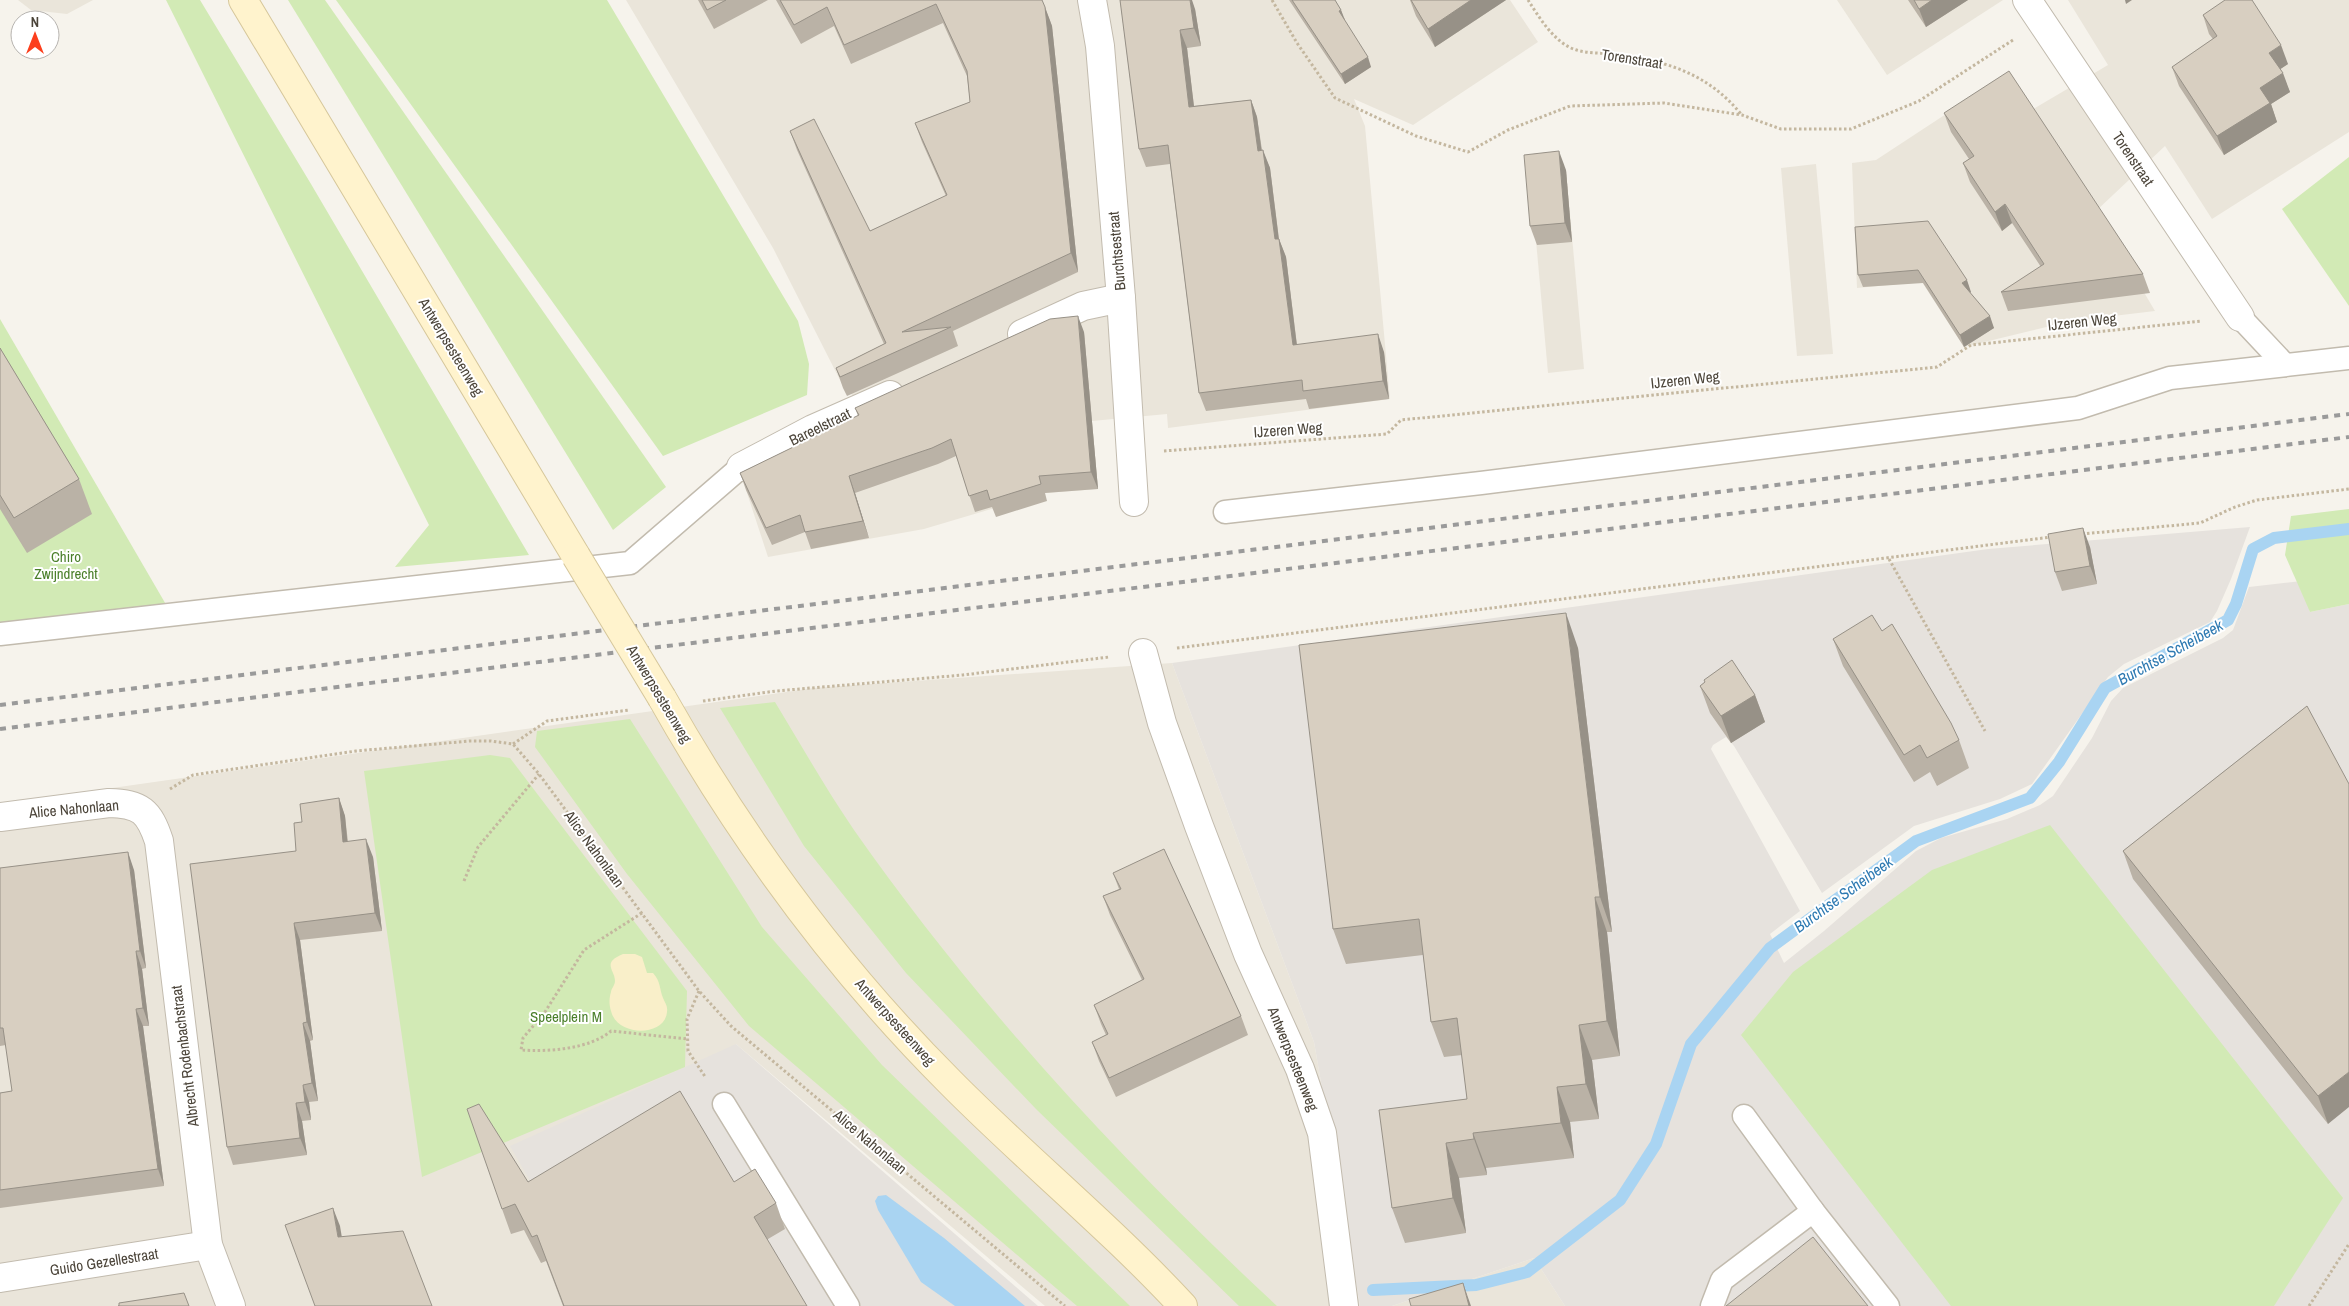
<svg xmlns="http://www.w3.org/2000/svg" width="2349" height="1306" font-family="'Archivo Narrow',sans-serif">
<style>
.residential{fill:#eae5da}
.industrial{fill:#e6e2dd}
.green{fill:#d2eab5}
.sand{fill:#f9efc9}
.water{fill:#a9d4f2}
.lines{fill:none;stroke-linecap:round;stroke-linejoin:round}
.stream{stroke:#a9d4f2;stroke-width:12}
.lane-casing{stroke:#c2bbae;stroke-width:25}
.street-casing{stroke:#c2bbae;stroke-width:30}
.secondary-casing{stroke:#d6c79b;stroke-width:30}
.path{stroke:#c4b79f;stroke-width:3;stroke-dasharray:2.5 2.5;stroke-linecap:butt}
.lane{stroke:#fff;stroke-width:22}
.street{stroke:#fff;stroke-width:28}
.secondary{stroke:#fff3cd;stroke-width:28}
.rail{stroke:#9a9a9a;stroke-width:4;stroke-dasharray:6 6;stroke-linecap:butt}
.secondary-bridge-casing{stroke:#d6c79b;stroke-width:30;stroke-linecap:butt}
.secondary-bridge{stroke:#fff3cd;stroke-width:28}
.wall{fill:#bab2a6}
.shaded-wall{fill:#979187}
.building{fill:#d8cfc1;stroke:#979187}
.labels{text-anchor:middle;stroke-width:4;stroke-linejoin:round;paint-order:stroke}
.street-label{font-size:15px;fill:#4b4439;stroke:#fff}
.park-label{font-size:15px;fill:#4a7f2a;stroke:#fff}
.water-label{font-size:16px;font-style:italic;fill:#2e7ab2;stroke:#fff}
</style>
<rect width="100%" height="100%" fill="#f6f3ec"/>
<!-- residential -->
<g class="residential">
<polygon points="18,0 93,0 67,14 31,10"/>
<polygon points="626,0 1510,0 1538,42 1413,125 1354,99 1365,126 1390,399 1168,428 1167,414 1092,421 1098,489 1045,493 924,529 768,557 746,490 880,425 842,384 773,248"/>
<polygon points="1837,0 2003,0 1887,75"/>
<polygon points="2068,0 2349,0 2349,132 2212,219 2165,146 2096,211 2155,311 2071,321 1964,347 1922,282 1857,288 1852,163 1876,160 2007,74 2030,111 2108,65"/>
<polygon points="1816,164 1833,354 1797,356 1781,168"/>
<polygon points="1566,170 1584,369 1548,373 1530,174"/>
<polygon points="1172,663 1314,1042 1360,1306 1045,1306 736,1044 602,1306 0,1306 0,804 814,688"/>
<polygon points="1534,1258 1565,1306 1392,1306"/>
</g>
<!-- industrial -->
<g class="industrial">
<polygon points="2250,527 2231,579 2217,611 2210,622 2124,664 2108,677 2032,784 2000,799 1914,826 1822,893 1734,746 1726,737 1713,745 1711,749 1800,911 1770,934 1784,963 1824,931 1916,851 1941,838 2007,819 2040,805 2053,796 2092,738 2111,701 2123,688 2223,638 2233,630 2249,587 2302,581 2310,612 2349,604 2349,1306 1565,1306 1534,1258 1392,1306 1360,1306 1314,1042 1172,663 1988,549"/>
<polygon points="736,1044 1038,1306 602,1306 510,1146"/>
</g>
<!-- green -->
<g class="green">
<polygon points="166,0 200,0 311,184 529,555 395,567 429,525"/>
<polygon points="288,0 325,0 666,487 613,530"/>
<polygon points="336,0 607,0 798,321 809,364 807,395 663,456"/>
<polygon points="2349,157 2349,306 2282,209"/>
<polygon points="0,319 175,620 0,642"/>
<polygon points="2349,509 2349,604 2310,612 2285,555 2291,516"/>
<path d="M775,702c26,43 51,87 79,128 122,174 268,332 423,476h-38l-203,-197 -130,-136 -102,-127 -84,-138z"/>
<polygon points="630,719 762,927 882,1065 1130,1306 1077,1306 749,1026 627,874 535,747 537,731"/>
<polygon points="490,755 510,758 687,991 685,1067 422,1177 364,771"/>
<polygon points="2050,825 2343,1198 2274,1306 1951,1306 1741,1035 1793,972 1932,870"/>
</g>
<!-- sand -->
<path class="sand" d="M623,954h12l7,3 5,16h6c8,9 6,15 10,25 2,5 5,8 4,14 -2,25 -50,25 -56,-1 -2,-6 -2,-13 0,-19 0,-3 4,-7 4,-11 0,-11 -14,-18 8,-27z"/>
<!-- water -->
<polygon class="water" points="886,1195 944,1238 1025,1306 955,1306 921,1282 878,1210 875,1201 878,1196"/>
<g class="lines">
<!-- stream -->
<polyline class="stream" points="1373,1290 1476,1285 1527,1272 1620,1200 1656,1144 1691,1044 1770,948 1916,841 2030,798 2059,762 2105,688 2228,620 2236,604 2253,549 2274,538 2349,529"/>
<defs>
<g id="lane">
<polyline points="2240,317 2285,365"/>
<polyline points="1225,512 1481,483 2078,408 2170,378 2349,358"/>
<polyline points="0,634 630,563 741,467"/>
<polyline points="724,1104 848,1306"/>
<polyline points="1744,1116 1813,1211 1888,1306"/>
<polyline points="1712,1306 1722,1280 1813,1211"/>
</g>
<g id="street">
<polyline points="1092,0 1100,46 1121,298 1134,502"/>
<polyline points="2027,0 2240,317"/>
<polyline points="1022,334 1083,306 1121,298"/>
<polyline points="741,467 813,429 890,395"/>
<polyline points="1143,653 1162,723 1199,826 1248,954 1300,1069 1322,1133 1344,1306"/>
<path d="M0,817l109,-14c32,1 40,8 50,38l49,404 23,61"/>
<polyline points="0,1278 208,1245"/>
</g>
<g id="secondary">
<polyline points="243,0 576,556"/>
<path d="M662,698c79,140 174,270 288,384 76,77 160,145 233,224"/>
</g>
</defs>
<!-- lane casing -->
<use href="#lane" class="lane-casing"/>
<!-- street casing -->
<use href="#street" class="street-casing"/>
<!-- secondary casing -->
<use href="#secondary" class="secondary-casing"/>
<!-- path -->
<g class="path">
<polyline points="1272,0 1297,43 1335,98 1416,136 1468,152 1508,130 1570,106 1664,103 1742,115 1781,129 1851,129 1919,101 2013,40"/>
<path d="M1528,0c11,17 24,39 43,48 16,7 33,4 50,7 49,7 88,20 120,59"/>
<polyline points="1164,451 1387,434 1401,420 1937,367 1971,345 2201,321"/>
<polyline points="2082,534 2200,523 2235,507 2257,500 2349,489"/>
<polyline points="1889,559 1985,731"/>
<polyline points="1177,648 2051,537"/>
<polyline points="703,701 776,691 963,675 1109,657"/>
<polyline points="513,744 547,721 629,710"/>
<polyline points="170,789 193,775 356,751 470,741 491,741 513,744 539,774 699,991 731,1026 1065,1306"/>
<polyline points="464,881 478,847 539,774"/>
<path d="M642,913l-58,37 -39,62 -22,26 -2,12c27,2 69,-1 90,-19l77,8"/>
<polyline points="699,991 687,1019 688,1051 706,1078"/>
<polyline points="2309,1306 2349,1244"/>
</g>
<!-- lane -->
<use href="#lane" class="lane"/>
<!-- street -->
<use href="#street" class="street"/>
<!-- secondary -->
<use href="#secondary" class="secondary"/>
<!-- rail -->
<g class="rail">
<polyline points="0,705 2349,414"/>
<polyline points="0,729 2349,437"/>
</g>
<defs>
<polyline id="secondary-bridge" points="576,556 662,698"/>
</defs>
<!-- secondary-bridge casing -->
<use href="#secondary-bridge" class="secondary-bridge-casing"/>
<!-- secondary-bridge -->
<use href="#secondary-bridge" class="secondary-bridge"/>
</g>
<!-- wall -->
<g class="wall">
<polygon points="698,0 768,0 714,29"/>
<polygon points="776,0 1042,0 1052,26 1078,272 953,331 958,346 847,396 843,388 836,368 884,344 797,150 790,131 870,231 946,196 922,142 915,123 970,102 967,76 943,23 851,64 834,26 801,44"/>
<polygon points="1120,0 1195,9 1201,46 1187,48 1194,106 1251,100 1257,117 1262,150 1270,168 1279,239 1286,257 1297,345 1384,352 1389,399 1309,409 1306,399 1206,411 1199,393 1170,164 1146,167 1139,149"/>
<polygon points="1289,0 1335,0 1341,10 1344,20 1371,67 1345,84"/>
<polygon points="1410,0 1506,0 1435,47 1416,16"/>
<polygon points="1908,0 1968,0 1926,27"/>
<polygon points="2203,15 2288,64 2280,69 2290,92 2271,104 2277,122 2224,155 2179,86 2172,67 2213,39 2209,34"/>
<polygon points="1944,113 2143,274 2150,293 2008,311 2001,292 2041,267 2012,223 2002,231 1970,182 1963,163 1969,159 1951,132"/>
<polygon points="1566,170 1572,242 1537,245 1530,226"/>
<polygon points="1855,227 1971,292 1970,293 1994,328 1964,347 1923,283 1863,287 1858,275"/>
<polygon points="1084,332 1098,489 1045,493 1047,501 996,517 992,507 975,512 956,456 938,464 855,493 869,538 811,549 805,532 772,545 746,490 740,473 858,416 855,408"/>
<polygon points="0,348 79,479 92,514 27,553 0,509"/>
<polygon points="2090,547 2097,584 2062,591 2055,572"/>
<polygon points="1882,631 1959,740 1969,768 1937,786 1930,772 1914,782 1843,666 1833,639"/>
<polygon points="1578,648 1612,932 1607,932 1620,1056 1592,1060 1599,1119 1570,1122 1574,1158 1486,1168 1487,1175 1459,1178 1466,1233 1405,1243 1392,1208 1467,1099 1462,1055 1444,1057 1431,1022 1423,955 1346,964 1333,929"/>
<polygon points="1704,680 1755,695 1765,722 1731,743 1710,713 1700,686 1705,682"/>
<polygon points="2307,706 2328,1124 2133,879 2123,851"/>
<polygon points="339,798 345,816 348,842 373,857 382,931 300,940 313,1040 310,1041 318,1101 309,1102 311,1120 302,1121 307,1155 233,1165 227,1147 296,851 302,822"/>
<polygon points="0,868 134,870 146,968 142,969 149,1026 143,1026 164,1186 0,1208 0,1093 12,1091 6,1045 0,1046"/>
<polygon points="1113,873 1241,1016 1248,1035 1116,1097 1099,1061 1092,1042 1106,1035 1101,1024 1094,1005 1142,980 1110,915 1103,896 1119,889"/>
<polygon points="528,1182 734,1182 776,1203 785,1229 768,1239 563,1306 546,1261 541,1263 524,1230 511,1234 502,1209"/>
</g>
<!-- shaded-wall -->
<g class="shaded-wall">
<polygon points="1190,0 1192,0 1195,9 1201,46 1194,28"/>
<polygon points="1471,0 1506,0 1435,47 1428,29"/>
<polygon points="1932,0 1968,0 1926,27 1919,9"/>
<polygon points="2125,0 2132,0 2126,4"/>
<polygon points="1045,7 1052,26 1078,272 1071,253"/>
<polygon points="1341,10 1345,20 1342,21 1339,11"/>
<polygon points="1180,30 1187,48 1196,124 1189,107"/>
<polygon points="2281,45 2288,64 2276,72 2269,53"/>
<polygon points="1368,57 1371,67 1345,84 1341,74"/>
<polygon points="2283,73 2290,92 2271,104 2277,122 2224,155 2217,136 2260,88"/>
<polygon points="1251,100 1257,117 1264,169 1258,151"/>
<polygon points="1263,150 1270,168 1281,257 1275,239"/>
<polygon points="1559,151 1566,170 1572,242 1565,223"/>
<polygon points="2005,204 2012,223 2002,231 1995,212"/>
<polygon points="1279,239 1286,257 1299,363 1293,345"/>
<polygon points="1967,280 1971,292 1967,295 1962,283"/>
<polygon points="1078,316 1084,332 1098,489 1091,472"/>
<polygon points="1990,316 1994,328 1964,347 1960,335"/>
<polygon points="1378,334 1384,352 1389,399 1383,381"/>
<polygon points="849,476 855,493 869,538 863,521"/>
<polygon points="2083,528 2090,547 2097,584 2090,566"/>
<polygon points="1566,613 1578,648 1612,932 1600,897"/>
<polygon points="1755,695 1765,722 1731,743 1721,716"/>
<polygon points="339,798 345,816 349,860 343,842"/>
<polygon points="366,839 373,857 382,931 375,913"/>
<polygon points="128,852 134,870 146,968 140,951"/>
<polygon points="1595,897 1607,932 1620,1056 1607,1021"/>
<polygon points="294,923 300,940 313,1040 307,1022"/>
<polygon points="136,951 142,969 149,1026 143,1008"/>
<polygon points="136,1009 143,1026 164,1186 158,1169"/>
<polygon points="303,1023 310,1041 318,1101 312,1083"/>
<polygon points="1579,1025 1592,1060 1599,1119 1586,1084"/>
<polygon points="2349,1072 2349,1107 2328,1124 2318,1096"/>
<polygon points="303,1085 309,1102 311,1120 305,1102"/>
<polygon points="1557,1087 1570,1122 1574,1158 1561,1123"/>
<polygon points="296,1103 302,1121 307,1155 300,1138"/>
<polygon points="1473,1133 1486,1168 1487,1175 1474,1139"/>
<polygon points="1446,1143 1459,1178 1466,1233 1453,1198"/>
<polygon points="333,1208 340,1226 345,1256 338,1237"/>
<polygon points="1463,1283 1471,1306 1469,1306"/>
</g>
<!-- building -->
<g class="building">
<polygon points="702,0 726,0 707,10"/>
<polygon points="780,0 1042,0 1045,7 1071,253 902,332 951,327 840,377 836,368 886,343 790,131 814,119 870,231 947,195 915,123 970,102 967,71 936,4 844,45 827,7 794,25"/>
<polygon points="1120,0 1190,0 1194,28 1180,30 1189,107 1251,100 1258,151 1263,150 1275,239 1279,239 1293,345 1378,334 1383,381 1303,391 1302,380 1199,393 1168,145 1139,149"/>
<polygon points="1292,0 1335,0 1341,10 1339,11 1368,57 1341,74"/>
<polygon points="1411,0 1471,0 1428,29"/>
<polygon points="1914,0 1932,0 1919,9"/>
<polygon points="2225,0 2252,0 2281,45 2269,53 2283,73 2260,88 2270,103 2217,136 2172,67 2217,36 2203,15"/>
<polygon points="2009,71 2143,274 2001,292 2044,264 2005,204 1995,212 1963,163 1974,156 1944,113"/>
<polygon points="1559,151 1565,223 1530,226 1524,155"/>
<polygon points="1928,221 1967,280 1962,283 1990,316 1960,335 1918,270 1858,275 1855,227"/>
<polygon points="1078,316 1091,472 1039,476 1041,484 990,500 987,490 969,496 951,439 932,448 849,476 863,521 805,532 800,515 766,528 740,473 859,415 855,408 1050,319"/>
<polygon points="0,348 79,479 14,518 0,495"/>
<polygon points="2083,528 2090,566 2055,572 2048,534"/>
<polygon points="1566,613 1600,897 1595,897 1607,1021 1579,1025 1586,1084 1557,1087 1561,1123 1473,1133 1474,1139 1446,1143 1453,1198 1392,1208 1379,1110 1467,1099 1457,1018 1431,1022 1419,919 1333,929 1299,645"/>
<polygon points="1872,615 1882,631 1892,624 1951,723 1959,740 1927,758 1920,745 1904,755 1833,639"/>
<polygon points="1732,660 1755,695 1721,716 1700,686 1705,682 1704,680"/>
<polygon points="2307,706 2349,784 2349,1072 2318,1096 2123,851"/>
<polygon points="339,798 343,842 366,839 375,913 294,923 307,1022 303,1023 312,1083 303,1085 305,1102 296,1103 300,1138 227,1147 190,864 296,851 294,823 302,822 300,804"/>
<polygon points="1164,849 1241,1016 1109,1078 1092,1042 1108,1034 1094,1005 1144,979 1103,896 1121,889 1113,873"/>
<polygon points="128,852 140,951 136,951 143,1008 136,1009 158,1169 0,1190 0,1093 12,1091 3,1028 0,1028 0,868"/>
<polygon points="680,1091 734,1182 755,1169 776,1203 754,1217 807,1306 563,1306 564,1306 537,1235 532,1237 515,1204 502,1209 467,1109 479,1104 528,1182"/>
<polygon points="333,1208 338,1237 403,1231 432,1306 315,1306 285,1225"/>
<polygon points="1813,1237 1868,1306 1726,1306"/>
<polygon points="1463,1283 1469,1306 1411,1306 1409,1299"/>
<polygon points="184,1293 189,1306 118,1306 119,1306 119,1303"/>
</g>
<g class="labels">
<!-- street labels -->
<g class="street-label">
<text transform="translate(1632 59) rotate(9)" y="5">Torenstraat</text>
<text transform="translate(2133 159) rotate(56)" y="5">Torenstraat</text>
<text transform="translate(1117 251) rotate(-95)" y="5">Burchtsestraat</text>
<text transform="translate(2082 322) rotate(-6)" y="5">IJzeren Weg</text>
<text transform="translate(451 347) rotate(59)" y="5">Antwerpsesteenweg</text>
<text transform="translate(1685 380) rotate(-6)" y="5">IJzeren Weg</text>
<text transform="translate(820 427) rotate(-26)" y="5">Bareelstraat</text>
<text transform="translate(1288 430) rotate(-4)" y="5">IJzeren Weg</text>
<text transform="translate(659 694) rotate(59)" y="5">Antwerpsesteenweg</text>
<text transform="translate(74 809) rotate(-5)" y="5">Alice Nahonlaan</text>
<text transform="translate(594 849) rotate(54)" y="5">Alice Nahonlaan</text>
<text transform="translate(895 1022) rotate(48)" y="5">Antwerpsesteenweg</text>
<text transform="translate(185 1056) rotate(-97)" y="5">Albrecht Rodenbachstraat</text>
<text transform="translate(1293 1059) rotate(68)" y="5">Antwerpsesteenweg</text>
<text transform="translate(870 1142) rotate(40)" y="5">Alice Nahonlaan</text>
<text transform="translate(104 1262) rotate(-9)" y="5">Guido Gezellestraat</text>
</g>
<!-- park labels -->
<g class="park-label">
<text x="66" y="562">Chiro<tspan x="66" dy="17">Zwijndrecht</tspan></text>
<text x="566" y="1022">Speelplein M</text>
</g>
<!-- water labels -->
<g class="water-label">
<text transform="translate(2170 652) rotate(-29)" y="6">Burchtse Scheibeek</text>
<text transform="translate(1843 894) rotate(-36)" y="6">Burchtse Scheibeek</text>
</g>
</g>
<!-- north arrow -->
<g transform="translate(35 35)"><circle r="24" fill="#ffffff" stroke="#b7b4b0"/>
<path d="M0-4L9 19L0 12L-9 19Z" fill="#fc3f1d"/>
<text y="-8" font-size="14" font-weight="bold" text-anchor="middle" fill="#4b4439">N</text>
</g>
</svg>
